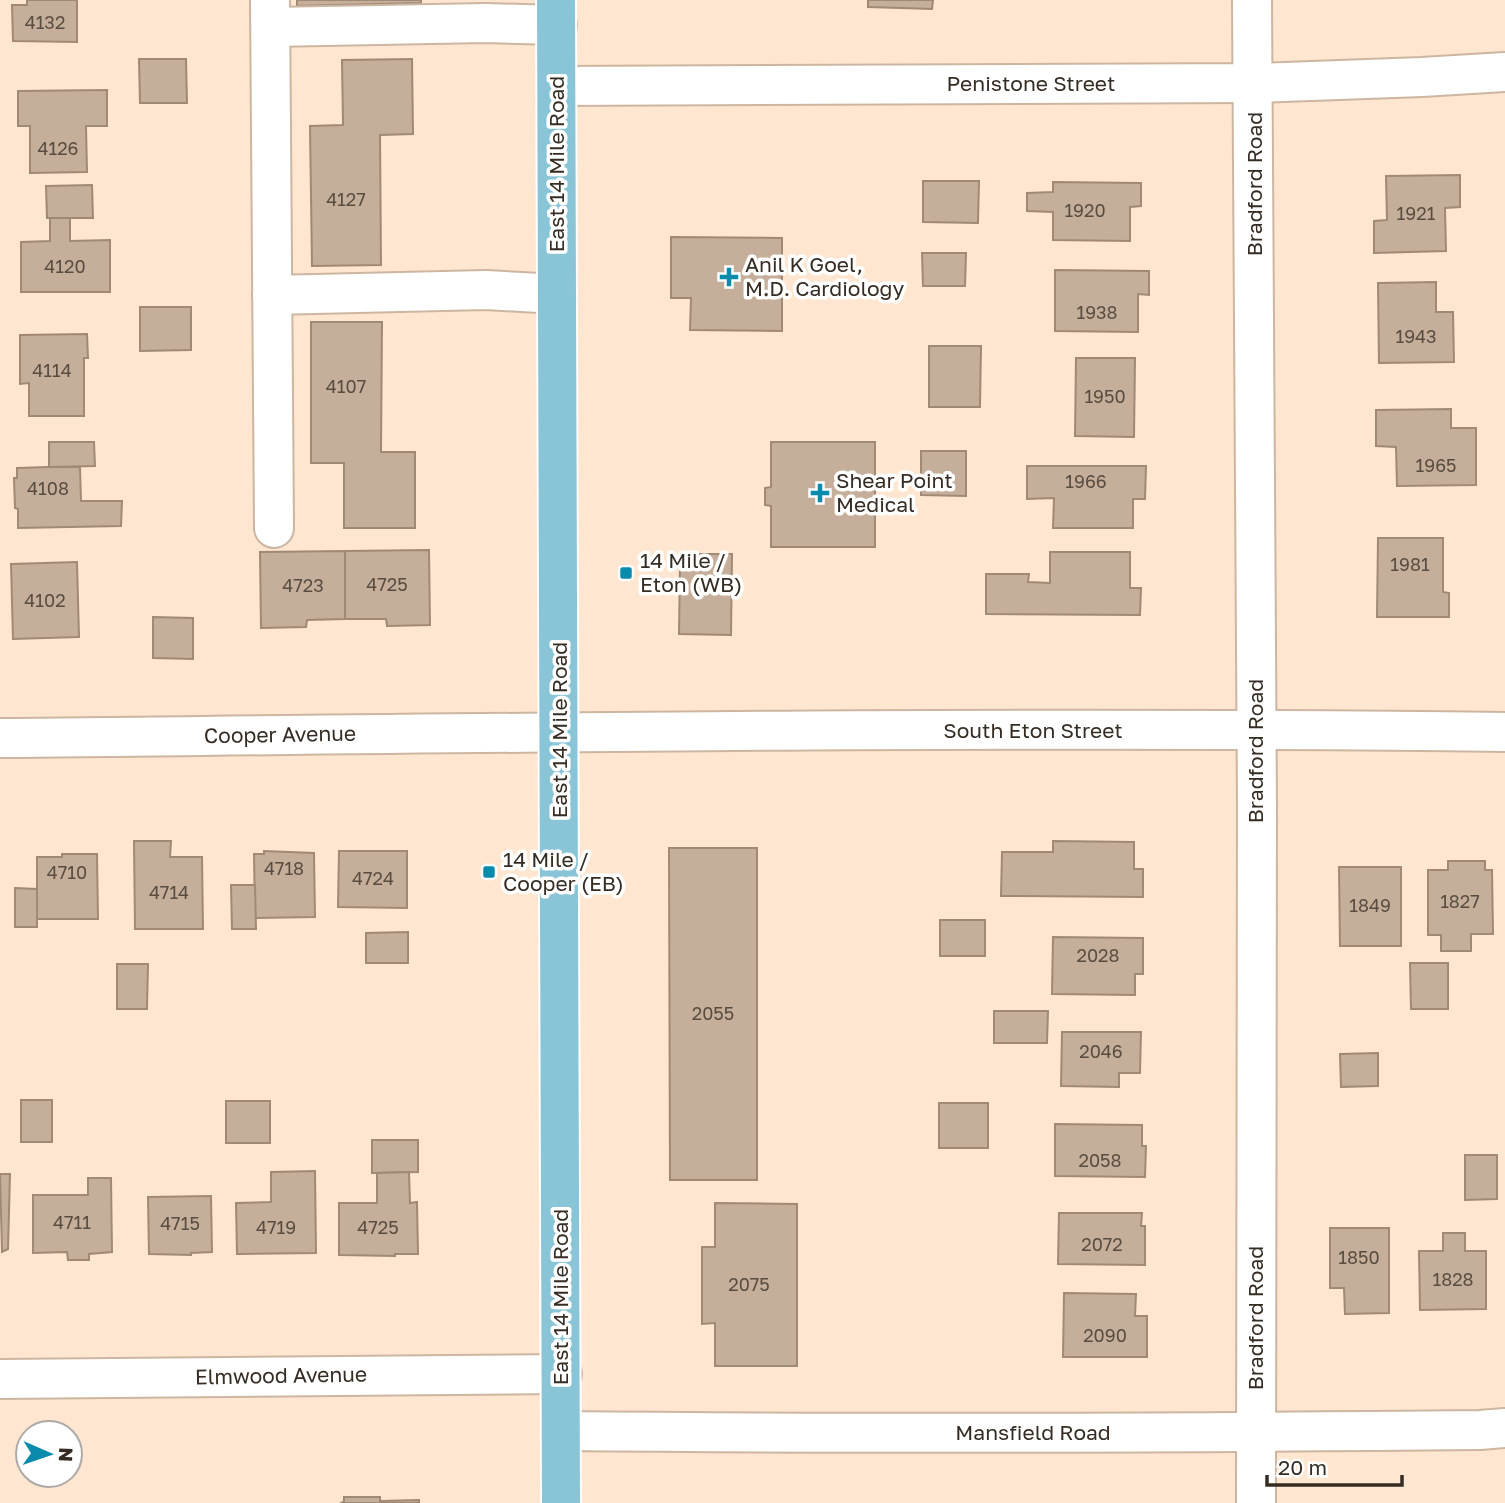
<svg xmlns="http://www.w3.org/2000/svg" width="1505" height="1503" font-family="'Golos Text',sans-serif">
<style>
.building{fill:#c6af9a;stroke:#a08975;stroke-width:2}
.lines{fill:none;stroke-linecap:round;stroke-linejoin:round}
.minor-casing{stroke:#cdb6a1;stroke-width:42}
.major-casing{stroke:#fff;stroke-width:42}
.minor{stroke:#fff;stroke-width:38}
.major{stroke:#8ac4d7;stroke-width:38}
.poi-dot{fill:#0a8bac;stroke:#fff;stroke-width:2.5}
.labels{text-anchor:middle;stroke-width:7;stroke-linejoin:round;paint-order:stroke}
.number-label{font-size:18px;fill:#594d41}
.street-label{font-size:21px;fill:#352c23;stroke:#fff}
.poi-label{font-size:21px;fill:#352c23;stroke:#fff;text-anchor:start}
</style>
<rect width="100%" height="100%" fill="#ffe6d0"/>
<!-- building -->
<g class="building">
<polygon points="27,0 77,0 77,42 13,41 12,5 27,5"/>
<polygon points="297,0 421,0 421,3 297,6"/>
<polygon points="868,0 933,0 932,9 868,7"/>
<polygon points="139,59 186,59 187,103 140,103"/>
<polygon points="412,59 413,134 380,135 381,265 312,266 310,126 343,125 342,60"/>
<polygon points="107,90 107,126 86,126 87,172 30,173 30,126 18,126 18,91"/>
<polygon points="1460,175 1460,207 1445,208 1446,251 1374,253 1374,221 1387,220 1386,176"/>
<polygon points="923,181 979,181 978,223 923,222"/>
<polygon points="1053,182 1141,183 1141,206 1130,207 1130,241 1053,240 1053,212 1027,211 1027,193 1053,192"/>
<polygon points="92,185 93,218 47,218 46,186"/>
<polygon points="50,218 70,218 70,241 110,240 110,292 21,292 21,242 50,241"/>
<polygon points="671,237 782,238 782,331 690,330 691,298 671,298"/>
<polygon points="922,253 966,253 965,286 923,286"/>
<polygon points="1055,270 1149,271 1149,295 1138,294 1138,332 1055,331"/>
<polygon points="1436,282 1436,312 1453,312 1454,362 1379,363 1378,283"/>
<polygon points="140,307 191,307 191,350 140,351"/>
<polygon points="311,322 382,322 381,452 415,452 415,528 344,528 344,463 311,463"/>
<polygon points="87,334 88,358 84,358 84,416 29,416 29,383 20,384 20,335"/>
<polygon points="929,346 981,346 980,407 929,407"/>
<polygon points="1076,358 1135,358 1134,437 1075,436"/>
<polygon points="1451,409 1451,428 1476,428 1476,485 1397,486 1396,447 1376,446 1376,410"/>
<polygon points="49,442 94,442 95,466 49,467"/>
<polygon points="771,442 875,442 875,547 771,547 771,506 765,505 765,488 771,487"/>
<polygon points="921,451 966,451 966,496 921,495"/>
<polygon points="1027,466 1146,466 1145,499 1133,499 1133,528 1053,528 1054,498 1027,499"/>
<polygon points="49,467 80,467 81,501 122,501 121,526 18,528 18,509 15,508 14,478 17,478 17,468"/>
<polygon points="1378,538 1443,538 1443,592 1449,593 1449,617 1377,617"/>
<polygon points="429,550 430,625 387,626 386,619 345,619 345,551"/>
<polygon points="345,551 345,619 307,620 306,627 261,628 260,552"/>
<polygon points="1050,552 1130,552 1130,588 1141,588 1140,615 986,614 986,574 1029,574 1028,582 1050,583"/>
<polygon points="694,554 732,554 731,635 679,634 680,565 694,565"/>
<polygon points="77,562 79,637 13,639 11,564"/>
<polygon points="153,617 193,618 193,659 153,658"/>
<polygon points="134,841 171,841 170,857 202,857 203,929 135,929"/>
<polygon points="1053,841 1134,842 1134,869 1143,869 1143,897 1001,896 1002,852 1053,852"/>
<polygon points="669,848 757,848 757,1180 670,1180"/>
<polygon points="264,851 314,853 315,917 255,918 254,854 264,854"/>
<polygon points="339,851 407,851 407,908 338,907"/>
<polygon points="62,854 97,854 98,919 37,919 37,857 62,857"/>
<polygon points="1448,861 1485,861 1485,870 1492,870 1493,934 1471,934 1471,951 1441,951 1441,935 1428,935 1428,870 1448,870"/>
<polygon points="1339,867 1401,867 1401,946 1340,946"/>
<polygon points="231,885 255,885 256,929 232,929"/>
<polygon points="15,888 37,889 37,927 15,927"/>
<rect x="940" y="920" width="45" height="36"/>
<polygon points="408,932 408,963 366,963 366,933"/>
<polygon points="1053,937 1143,938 1143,974 1135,974 1135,995 1052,994"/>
<polygon points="1410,963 1448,963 1448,1009 1411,1009"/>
<polygon points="117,964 148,964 147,1009 117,1009"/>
<polygon points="994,1011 1048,1011 1047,1043 994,1043"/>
<polygon points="1062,1032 1141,1032 1140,1073 1119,1073 1119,1087 1061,1086"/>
<polygon points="1378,1053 1378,1086 1341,1087 1340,1054"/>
<rect x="21" y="1100" width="31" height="42"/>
<rect x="226" y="1101" width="44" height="42"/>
<rect x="939" y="1103" width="49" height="45"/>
<polygon points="1055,1124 1142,1125 1142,1146 1146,1146 1145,1177 1055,1176"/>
<polygon points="372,1140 418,1140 418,1172 372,1173"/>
<polygon points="1465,1155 1497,1155 1497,1199 1465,1200"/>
<polygon points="315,1171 316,1253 237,1254 236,1203 271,1202 271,1172"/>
<polygon points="409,1172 410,1203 417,1202 418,1254 395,1254 395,1256 339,1255 339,1203 377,1203 377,1173"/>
<polygon points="0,1174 10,1174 8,1249 2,1252"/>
<polygon points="88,1178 111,1178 112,1252 89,1254 89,1260 68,1260 67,1252 33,1253 33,1195 88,1195"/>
<polygon points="211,1196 212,1252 191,1253 191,1255 149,1254 148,1197"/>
<polygon points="715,1203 797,1204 797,1366 715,1366 715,1323 702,1324 702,1247 715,1247"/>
<polygon points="1059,1213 1142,1213 1141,1226 1145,1226 1145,1265 1058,1264"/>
<polygon points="1330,1228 1389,1228 1389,1313 1345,1314 1344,1288 1330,1288"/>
<polygon points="1443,1233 1465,1233 1465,1251 1486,1251 1486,1309 1420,1310 1419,1251 1443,1251"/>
<polygon points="1064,1293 1136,1294 1135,1316 1147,1316 1147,1357 1063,1357"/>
<polygon points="344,1497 380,1497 380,1501 419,1500 419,1503 341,1503 344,1501"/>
</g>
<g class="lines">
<defs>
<g id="minor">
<polyline points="270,0 274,528"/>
<polyline points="1252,0 1257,806 1256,1503"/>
<polyline points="271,27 486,23 557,25"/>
<polyline points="557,86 1254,83 1422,77 1505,72"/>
<polyline points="272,295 486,290 557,294"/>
<path d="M0,738c502,-5 1003,-12 1505,-6"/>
<polyline points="0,1379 562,1374"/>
<path d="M561,1431c306,3 613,2 919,-1l25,-2"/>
</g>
<polyline id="major" points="556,0 561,1503"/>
</defs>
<!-- minor casing -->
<use href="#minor" class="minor-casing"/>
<!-- major casing -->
<use href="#major" class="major-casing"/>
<!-- minor -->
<use href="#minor" class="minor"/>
<!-- major -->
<use href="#major" class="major"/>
</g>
<!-- markers -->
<g class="poi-dot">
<path d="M725.5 266.5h7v7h7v7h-7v7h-7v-7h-7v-7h7z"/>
<path d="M816.5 482.5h7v7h7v7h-7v7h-7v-7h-7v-7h7z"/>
<rect x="619" y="566" width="14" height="14" rx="3.5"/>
<rect x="482" y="865" width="14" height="14" rx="3.5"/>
</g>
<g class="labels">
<!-- number labels -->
<g class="number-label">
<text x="45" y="29">4132</text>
<text x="58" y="155">4126</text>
<text x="346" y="206">4127</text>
<text x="1085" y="217">1920</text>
<text x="1416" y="220">1921</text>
<text x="65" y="273">4120</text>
<text x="1097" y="319">1938</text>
<text x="1416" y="343">1943</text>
<text x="52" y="377">4114</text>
<text x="346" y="393">4107</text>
<text x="1105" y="403">1950</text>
<text x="1436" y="472">1965</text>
<text x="1086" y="488">1966</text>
<text x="48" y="495">4108</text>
<text x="1410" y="571">1981</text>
<text x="387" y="591">4725</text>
<text x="303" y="592">4723</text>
<text x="45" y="607">4102</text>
<text x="284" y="875">4718</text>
<text x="67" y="879">4710</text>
<text x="373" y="885">4724</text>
<text x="169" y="899">4714</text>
<text x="1460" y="908">1827</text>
<text x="1370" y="912">1849</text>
<text x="1098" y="962">2028</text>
<text x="713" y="1020">2055</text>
<text x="1101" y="1058">2046</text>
<text x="1100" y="1167">2058</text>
<text x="72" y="1229">4711</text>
<text x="180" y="1230">4715</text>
<text x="276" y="1234">4719</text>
<text x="378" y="1234">4725</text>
<text x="1102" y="1251">2072</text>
<text x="1359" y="1264">1850</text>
<text x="1453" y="1286">1828</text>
<text x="749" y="1291">2075</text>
<text x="1105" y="1342">2090</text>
</g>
<!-- street labels -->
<g class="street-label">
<text x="1031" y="91">Penistone Street</text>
<text transform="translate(557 164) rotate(-90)" y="7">East 14 Mile Road</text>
<text transform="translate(1255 184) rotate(-90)" y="7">Bradford Road</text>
<text transform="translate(560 730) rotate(-90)" y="7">East 14 Mile Road</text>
<text x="1033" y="738">South Eton Street</text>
<text transform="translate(280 735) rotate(-1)" y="7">Cooper Avenue</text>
<text transform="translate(1256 751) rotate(-90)" y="7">Bradford Road</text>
<text transform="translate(561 1297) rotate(-90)" y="7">East 14 Mile Road</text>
<text transform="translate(1256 1318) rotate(-90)" y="7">Bradford Road</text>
<text transform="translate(281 1376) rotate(-1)" y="7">Elmwood Avenue</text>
<text x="1033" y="1440">Mansfield Road</text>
</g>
<!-- poi labels -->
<g class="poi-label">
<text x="745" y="272">Anil K Goel,<tspan x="745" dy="24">M.D. Cardiology</tspan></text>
<text x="836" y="488">Shear Point<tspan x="836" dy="24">Medical</tspan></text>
<text x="640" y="568">14 Mile /<tspan x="640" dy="24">Eton (WB)</tspan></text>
<text x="503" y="867">14 Mile /<tspan x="503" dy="24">Cooper (EB)</tspan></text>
</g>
</g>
<!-- north arrow -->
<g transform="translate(49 1454) rotate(92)"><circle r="33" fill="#ffffff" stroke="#aeaba7" stroke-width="2"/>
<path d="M0-5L12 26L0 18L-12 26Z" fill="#0a8bac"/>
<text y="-10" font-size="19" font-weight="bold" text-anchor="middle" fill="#352c23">N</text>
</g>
<!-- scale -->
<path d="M1267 1475v10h135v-10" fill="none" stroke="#352c23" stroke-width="3.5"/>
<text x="1278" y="1475" font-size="21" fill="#352c23" stroke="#ffffff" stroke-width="5" paint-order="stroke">20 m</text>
</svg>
